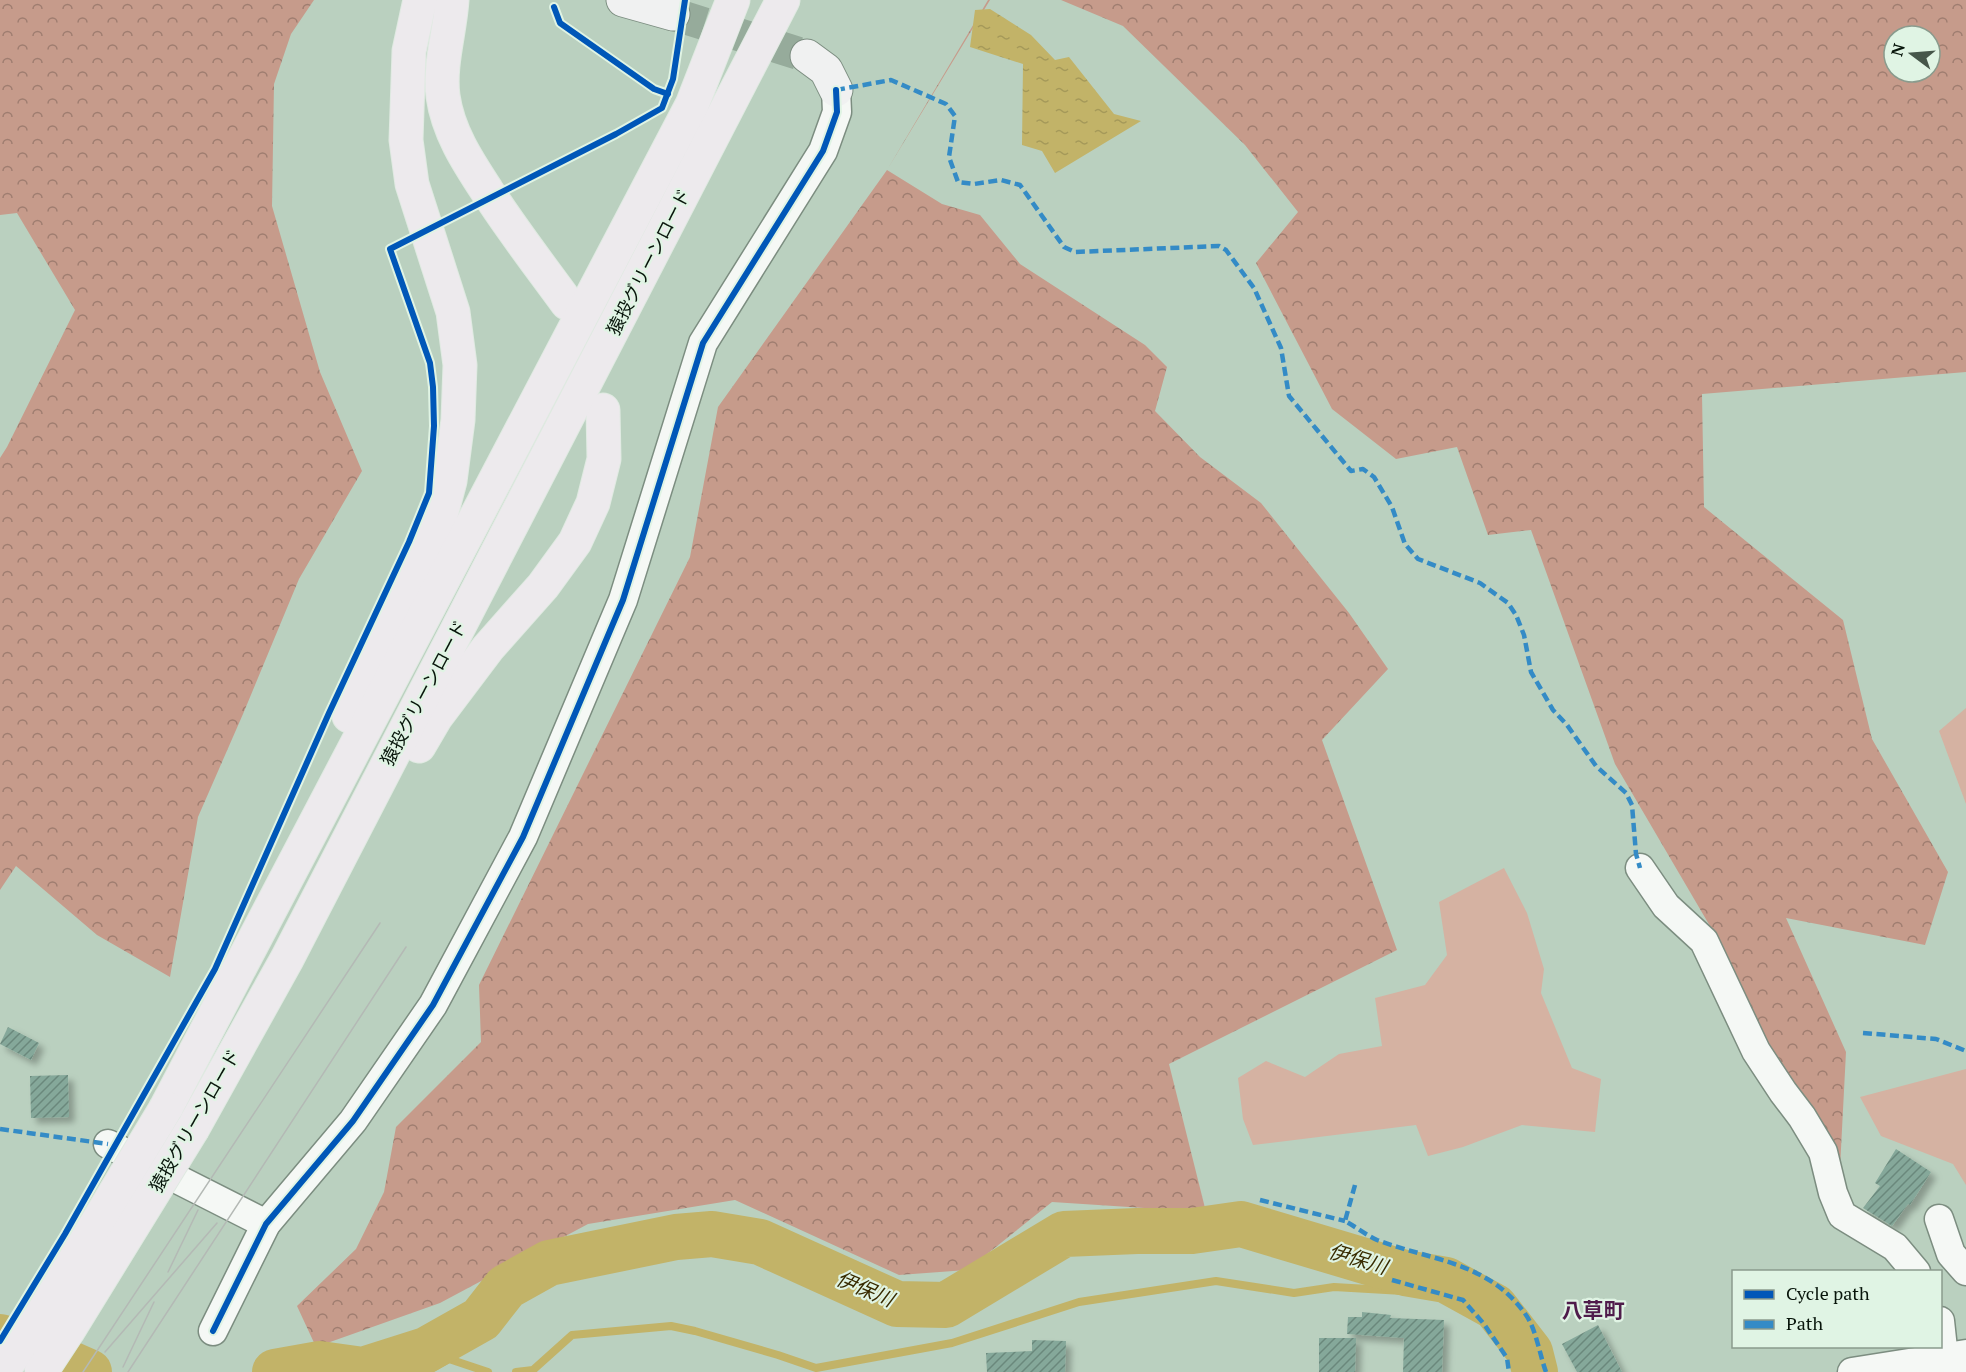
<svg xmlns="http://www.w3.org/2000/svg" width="1966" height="1372" font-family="'PT Serif','Noto Sans JP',serif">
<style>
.green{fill:#d5b2a2}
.forest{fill:url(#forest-crowns);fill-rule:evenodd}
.water{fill:url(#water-ripples)}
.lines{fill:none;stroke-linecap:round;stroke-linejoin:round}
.stream{stroke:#c2b368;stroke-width:8}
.river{stroke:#c2b368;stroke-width:46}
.building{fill:url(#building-hatch);filter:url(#shadow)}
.secondary-tunnel{stroke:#96ab9b;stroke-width:33;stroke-dasharray:33 16;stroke-linecap:butt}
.minor-casing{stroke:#7c8d80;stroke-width:31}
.secondary-casing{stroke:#7c8d80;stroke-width:35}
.primary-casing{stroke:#e0eae2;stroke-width:35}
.minor{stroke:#f5f8f5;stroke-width:28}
.secondary{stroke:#f0f1f1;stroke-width:33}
.primary{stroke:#edeaed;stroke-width:33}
.tram{stroke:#b4b9b5;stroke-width:1.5}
.primary-bridge-casing{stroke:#e0eae2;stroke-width:35;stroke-linecap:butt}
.primary-bridge{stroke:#edeaed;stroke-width:33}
.quiet{stroke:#348bc6;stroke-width:4.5;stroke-dasharray:9 4.5;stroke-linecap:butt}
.cycleway-casing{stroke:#e0f4e4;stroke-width:10}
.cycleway{stroke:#0057b8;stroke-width:6}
.labels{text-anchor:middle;stroke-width:4.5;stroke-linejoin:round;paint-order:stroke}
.street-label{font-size:18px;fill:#08150b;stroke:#e0f4e4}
.water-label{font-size:20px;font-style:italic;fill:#382b00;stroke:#e0f4e4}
.quarter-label{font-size:21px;font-weight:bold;fill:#4f1c4b;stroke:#e0f4e4}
</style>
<defs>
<pattern id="forest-crowns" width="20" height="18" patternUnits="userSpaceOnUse" patternTransform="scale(1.5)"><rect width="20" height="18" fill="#c69b8b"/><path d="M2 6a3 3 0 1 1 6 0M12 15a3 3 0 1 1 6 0" fill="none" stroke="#9f7d70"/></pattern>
<pattern id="water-ripples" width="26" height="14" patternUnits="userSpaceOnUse" patternTransform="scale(1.5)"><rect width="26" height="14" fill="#c2b368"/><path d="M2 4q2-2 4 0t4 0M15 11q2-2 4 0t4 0" fill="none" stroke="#a59959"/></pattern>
<pattern id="building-hatch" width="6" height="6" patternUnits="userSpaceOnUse" patternTransform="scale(1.5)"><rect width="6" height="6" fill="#85a89a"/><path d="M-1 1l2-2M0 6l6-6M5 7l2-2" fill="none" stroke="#6b887c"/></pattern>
<filter id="shadow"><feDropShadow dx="5.5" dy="5.5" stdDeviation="3" flood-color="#0004"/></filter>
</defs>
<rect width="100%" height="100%" fill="#bad0bf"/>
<!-- green -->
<g class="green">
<polygon points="1966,708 1966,804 1939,731"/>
<polygon points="1504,868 1527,913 1544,969 1541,993 1572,1068 1601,1079 1595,1132 1522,1125 1463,1147 1428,1156 1416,1125 1253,1145 1243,1119 1238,1078 1266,1061 1305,1077 1339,1054 1382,1046 1375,998 1425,985 1447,955 1439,902"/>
<polygon points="1966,1069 1966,1185 1953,1164 1881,1136 1860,1097"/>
</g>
<!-- forest -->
<g class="forest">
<polygon points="0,0 314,0 291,34 274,84 272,206 320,372 362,471 299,579 243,714 198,817 170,977 97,935 16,866 0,890 0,458 7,447 75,310 17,213 0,215"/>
<polygon points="988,0 990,0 887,170 942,204 980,215 1020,264 1145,345 1167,367 1155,411 1200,457 1261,503 1349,613 1388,669 1322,740 1397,950 1169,1064 1206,1212 1052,1202 967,1270 899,1275 735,1200 588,1224 440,1303 316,1347 297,1306 356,1249 384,1192 396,1127 481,1042 479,985 690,557 718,407 887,170"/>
<path d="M1061,0h905v372l-264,22 2,113 139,113 29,119 76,133 -23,73 -139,-27 60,134 -6,116 -84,-143 -32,-75 -109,-186 -84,-234 -43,5 -31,-88 -61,12 -64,-50 -76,-146 42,-51 -53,-67 -122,-119zM1894,36h36v36h-36z"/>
</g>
<!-- water -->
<polygon class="water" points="990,9 1031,35 1055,60 1069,57 1114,114 1141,121 1055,173 1042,151 1022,145 1023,64 970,47 975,10"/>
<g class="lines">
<!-- stream -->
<g class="stream">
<polyline points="426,1372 449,1359 488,1372"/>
<polyline points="516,1372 533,1370 572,1335 671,1326 695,1331 778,1355 816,1368 952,1343 1079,1302 1216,1281 1294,1293 1334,1287 1403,1291"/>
</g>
<!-- river -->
<g class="river">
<polyline points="0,1337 23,1343 89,1372"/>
<polyline points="275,1372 320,1364 363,1370 426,1350 481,1319 506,1287 549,1263 676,1237 712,1234 760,1242 897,1304 946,1305 1064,1234 1137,1231 1192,1231 1241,1224 1405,1273 1446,1280 1495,1307 1530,1352 1535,1372"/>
</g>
</g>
<!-- building -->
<g class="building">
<polygon points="8,1027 39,1043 31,1060 0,1044"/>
<polygon points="68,1075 69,1117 31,1118 30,1076"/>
<polygon points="1896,1149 1931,1172 1910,1205 1908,1204 1892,1226 1863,1208 1880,1186 1875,1183"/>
<polygon points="1362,1312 1391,1315 1390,1318 1444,1320 1442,1372 1403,1372 1404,1338 1347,1334 1348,1317 1362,1317"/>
<polygon points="1598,1325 1622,1372 1577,1372 1562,1344"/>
<polygon points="1319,1338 1356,1338 1355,1372 1319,1372"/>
<polygon points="1032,1340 1066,1341 1065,1372 987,1372 986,1353 1032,1351"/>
</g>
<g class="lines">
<!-- secondary-tunnel -->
<polyline class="secondary-tunnel" points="673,14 807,56"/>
<defs>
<g id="minor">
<polyline points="1640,868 1666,906 1704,941 1756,1051 1783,1092 1802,1117 1823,1152 1833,1193 1842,1215 1895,1247 1916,1272"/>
<polyline points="108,1144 266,1224"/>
<polyline points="1939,1219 1951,1254 1966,1271"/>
<polyline points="1940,1321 1944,1358 1955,1372"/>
<polyline points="213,1331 266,1224 353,1121 433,1005 523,837 623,600 703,343 823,151 837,112 836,90"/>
<polyline points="1852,1372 1966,1354"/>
</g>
<g id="secondary">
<polyline points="623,0 673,14"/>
<polyline points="807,56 826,70 836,90"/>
</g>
<g id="primary">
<path d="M452,0c-2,32 -13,64 -9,96 5,36 25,66 44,95 25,39 53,75 80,112"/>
<polyline points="349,716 437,530 450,481 458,420 460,365 453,312 412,184 406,140 409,51 420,0"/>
<polyline points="419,746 436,717 488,648 543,586 575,542 593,503 604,459 603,410"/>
<polyline points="166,1108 692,105 733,0"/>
<polyline points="193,1128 287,959 783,0"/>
</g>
</defs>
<!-- minor casing -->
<use href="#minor" class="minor-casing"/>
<!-- secondary casing -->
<use href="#secondary" class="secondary-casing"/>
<!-- primary casing -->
<use href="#primary" class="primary-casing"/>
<!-- minor -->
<use href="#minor" class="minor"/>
<!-- secondary -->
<use href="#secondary" class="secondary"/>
<!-- primary -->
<use href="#primary" class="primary"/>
<!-- tram -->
<g class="tram">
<polyline points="168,1272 198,1210"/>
<polyline points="105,1352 217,1223"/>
<polyline points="123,1367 154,1302"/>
<polyline points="83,1372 380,923"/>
<polyline points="128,1372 406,947"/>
</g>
<defs>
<g id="primary-bridge">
<polyline points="2,1372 42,1314 166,1108"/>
<polyline points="41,1372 68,1331 193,1128"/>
</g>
</defs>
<!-- primary-bridge casing -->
<use href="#primary-bridge" class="primary-bridge-casing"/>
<!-- primary-bridge -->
<use href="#primary-bridge" class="primary-bridge"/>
<!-- quiet -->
<g class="quiet">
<polyline points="836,90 891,80 946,104 955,116 949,157 958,182 974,184 1001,180 1020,185 1064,247 1075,252 1219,246 1226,250 1254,288 1281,348 1289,396 1351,471 1363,469 1374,477 1392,507 1405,544 1418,559 1480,583 1508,603 1516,615 1524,635 1531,672 1553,710 1567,725 1596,766 1626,793 1632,805 1636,854 1640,868"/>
<polyline points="1863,1033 1936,1039 1966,1051"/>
<polyline points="0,1129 108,1144"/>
<path d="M1355,1185l-10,36c11,6 21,14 32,19 56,21 112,22 149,75 10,14 14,41 20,57"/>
<polyline points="1260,1200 1345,1221"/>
<polyline points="1392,1280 1463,1300 1484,1324 1507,1358 1509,1372"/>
</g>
<defs>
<g id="cycleway">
<polyline points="554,7 560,23 654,89 668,94"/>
<polyline points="213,1331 266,1224 353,1121 433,1005 523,837 623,600 703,343 823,151 837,112 836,90"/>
<polyline points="0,1341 65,1234 215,969 329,713 409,542 429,493 434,426 433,387 430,363 390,249 616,134 662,108 673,79 685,0"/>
</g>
</defs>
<!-- cycleway casing -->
<use href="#cycleway" class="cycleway-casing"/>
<!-- cycleway -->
<use href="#cycleway" class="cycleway"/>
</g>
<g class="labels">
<!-- street labels -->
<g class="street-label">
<text transform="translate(649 262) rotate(-63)" y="6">猿投グリーンロード</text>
<text transform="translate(424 693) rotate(-62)" y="6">猿投グリーンロード</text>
<text transform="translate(195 1121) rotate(-60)" y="6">猿投グリーンロード</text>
</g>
<!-- water labels -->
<g class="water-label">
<text transform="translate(1358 1259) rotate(17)" y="7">伊保川</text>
<text transform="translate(865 1289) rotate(23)" y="7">伊保川</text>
</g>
<!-- quarter labels -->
<g class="quarter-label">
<text x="1593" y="1318">八草町</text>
</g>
</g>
<!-- legend -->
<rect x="1732" y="1270" width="210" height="78" fill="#e0f4e4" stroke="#8a9b8d" stroke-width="1.5"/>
<rect x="1744" y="1290" width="30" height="9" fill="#0057b8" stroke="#8a9b8d" stroke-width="1.5"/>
<text x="1786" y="1300" font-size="18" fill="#08150b">Cycle path</text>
<rect x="1744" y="1320" width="30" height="9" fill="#348bc6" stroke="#8a9b8d" stroke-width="1.5"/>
<text x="1786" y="1330" font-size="18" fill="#08150b">Path</text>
<!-- north arrow -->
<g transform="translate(1912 54) rotate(286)"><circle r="28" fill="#e0f4e4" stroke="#8a9b8d" stroke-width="1.5"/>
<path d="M0-4.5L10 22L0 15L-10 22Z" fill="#46564a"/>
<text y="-9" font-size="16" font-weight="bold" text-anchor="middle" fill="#08150b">N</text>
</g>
</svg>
